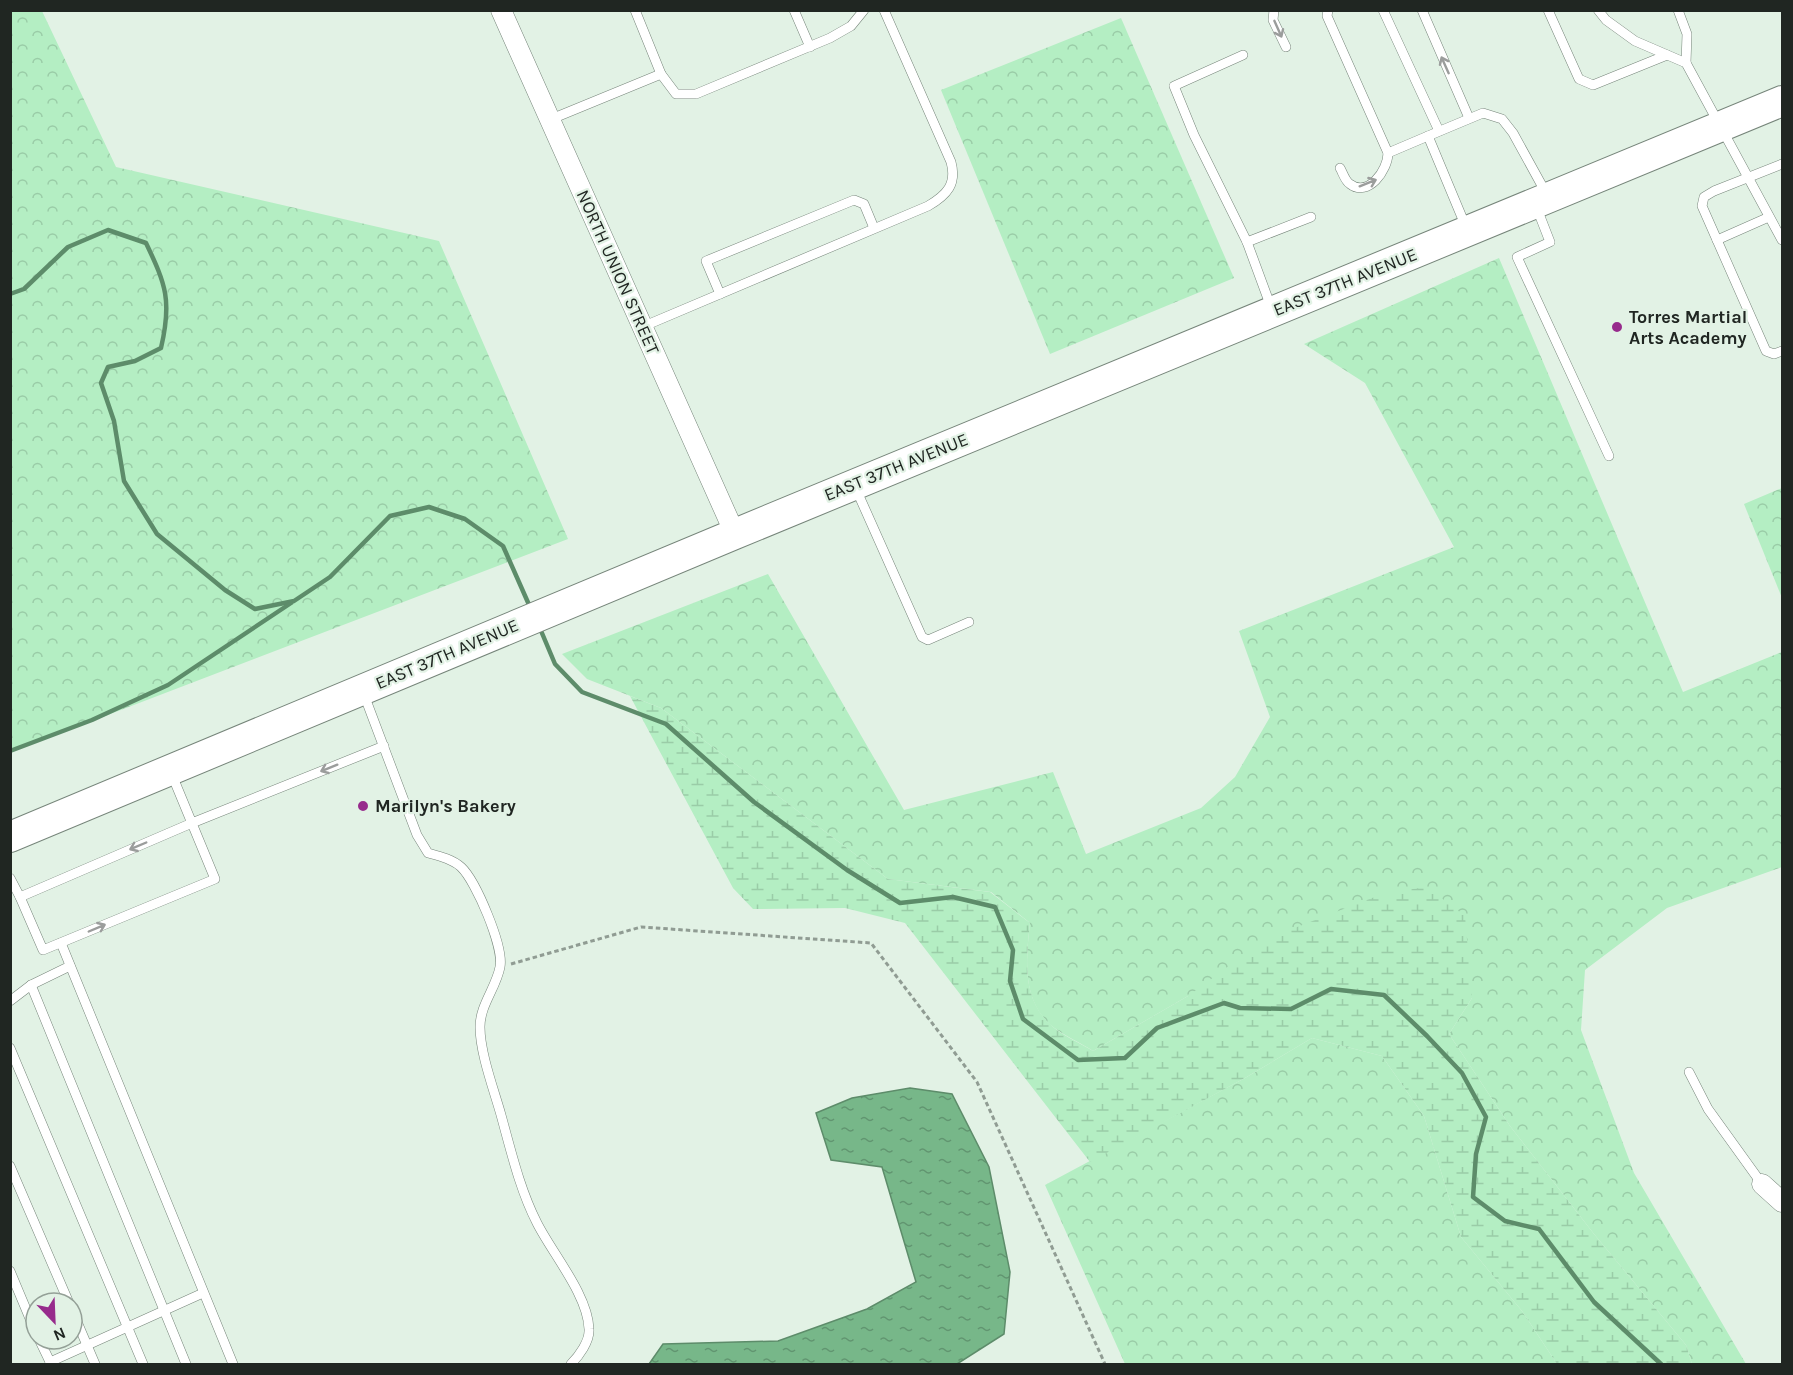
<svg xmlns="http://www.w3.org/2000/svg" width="1793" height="1375" font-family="Karla,sans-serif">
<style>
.forest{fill:url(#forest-crowns)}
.wetland{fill:url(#wetland-marsh)}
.water{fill:url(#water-ripples);stroke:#5d8c6a;stroke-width:1.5}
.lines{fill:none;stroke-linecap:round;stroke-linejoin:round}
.stream{stroke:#5d8c6a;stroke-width:4.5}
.service-casing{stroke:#76857a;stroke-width:10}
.minor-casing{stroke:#76857a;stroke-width:21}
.primary-casing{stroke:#76857a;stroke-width:32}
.path{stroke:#909c93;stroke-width:3;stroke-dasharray:4.5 3;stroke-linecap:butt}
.service{stroke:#fff;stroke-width:9}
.minor{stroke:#fff;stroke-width:20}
.primary{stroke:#fff;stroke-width:30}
.oneway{stroke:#9b9d9c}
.poi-dot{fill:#972b8c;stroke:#e2f2e5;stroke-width:2}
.labels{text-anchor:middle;stroke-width:4.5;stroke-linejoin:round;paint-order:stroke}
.street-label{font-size:18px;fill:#202622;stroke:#e2f2e5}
.poi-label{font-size:18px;font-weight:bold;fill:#202622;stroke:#e2f2e5;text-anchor:start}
</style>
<defs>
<pattern id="forest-crowns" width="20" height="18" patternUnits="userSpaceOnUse" patternTransform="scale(1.5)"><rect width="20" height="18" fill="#b4eec3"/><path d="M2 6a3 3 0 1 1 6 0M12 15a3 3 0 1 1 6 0" fill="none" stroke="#9acca7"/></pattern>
<pattern id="wetland-marsh" width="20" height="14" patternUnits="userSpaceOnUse" patternTransform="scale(1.5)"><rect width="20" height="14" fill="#b4eec3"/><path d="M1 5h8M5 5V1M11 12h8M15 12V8" fill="none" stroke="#9acca7"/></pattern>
<pattern id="water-ripples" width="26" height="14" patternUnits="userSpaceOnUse" patternTransform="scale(1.5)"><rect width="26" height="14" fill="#77b789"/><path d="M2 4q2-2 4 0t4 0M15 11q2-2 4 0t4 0" fill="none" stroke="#619570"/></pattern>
</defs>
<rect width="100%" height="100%" fill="#e2f2e5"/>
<!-- forest -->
<g class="forest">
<polygon points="42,11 116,167 439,241 568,539 11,752 10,11"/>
<polygon points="1121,18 1234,278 1050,354 941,90"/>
<path d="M1499,258l184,434 99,-40v215l-115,41 -82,62 -4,60 53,143 112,191h-54l-6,-19 -92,-111 -84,-108 -61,-92 23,-36 -284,-2 -95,55c-12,-8 -28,-15 -40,-24 -32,-26 -27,-68 -23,-104l-39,-31 -103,-13 -227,-171 -74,-29 -25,-25 206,-80 136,236 149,-38 33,82 115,-46 34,-31 35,-60 -31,-86 215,-84 -89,-164 -61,-39z"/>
<polygon points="1782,488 1782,598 1744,504"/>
<polygon points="1312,1038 1382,1056 1424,1116 1461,1237 1522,1311 1557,1364 1125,1364 1045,1185 1245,1078"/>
</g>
<!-- wetland -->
<path class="wetland" d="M630,696l31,12 227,171 102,13 40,31c-4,36 -9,77 23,104 11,9 27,16 40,24l95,-55 78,-57 119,-46 42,-6 38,29 7,82 -23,36 61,92 84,108 92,111 6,19h-135l-35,-53 -61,-74 -37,-121 -42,-60 -70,-18 -67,40 -155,84 -185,-239 -60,-15 -92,1 -20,-21z"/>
<!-- water -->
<polygon class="water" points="910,1088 952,1094 989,1167 1010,1272 1004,1334 957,1364 649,1364 663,1344 778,1341 867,1309 916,1282 882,1167 831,1160 816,1113 852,1098"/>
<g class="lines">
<!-- stream -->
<g class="stream">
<path d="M10,294l14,-5 44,-42 40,-17 38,13c20,42 26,58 15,105l-26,13 -27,6 -7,16 13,38 10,60 33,53 68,56 30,19 39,-8 36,-24 60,-61 39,-9 36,12 38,27 27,61"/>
<polyline points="539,626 555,664 582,692 666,724 754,802 847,870 900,903 953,897 995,907 1013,950 1010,981 1023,1019 1078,1060 1125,1058 1157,1028 1224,1003 1240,1008 1291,1009 1331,989 1384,995 1427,1036 1462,1073 1486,1117 1476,1154 1473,1197 1505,1221 1539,1229 1594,1302 1661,1364"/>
<polyline points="10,751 92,720 168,685 291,603"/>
</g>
<defs>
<g id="service">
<polyline points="794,10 810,47"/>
<polyline points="1274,10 1273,20 1286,47"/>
<path d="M1328,10l-1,6 61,137c0,17 -20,45 -38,31 -5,-3 -7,-11 -10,-16"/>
<polyline points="1383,10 1439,131"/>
<polyline points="1422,10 1469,118"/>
<polyline points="1548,10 1579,79 1593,85 1667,55"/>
<polyline points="1598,10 1606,20 1635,41 1686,63 1782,240"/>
<polyline points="1678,10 1687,34 1686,63"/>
<polyline points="1243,55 1174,86 1194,135 1247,242 1271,307"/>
<polyline points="661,74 676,94 696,94 830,38 851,26 864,10"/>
<polyline points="549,120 661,74 635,10"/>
<polyline points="1388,153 1428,136"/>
<polyline points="1782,164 1714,191 1704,197 1702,206 1766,351 1774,354 1782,351"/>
<polyline points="1536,206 1550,242 1517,257 1609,456"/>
<polyline points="1466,227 1428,136 1483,113 1502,119 1513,133 1546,193"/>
<polyline points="1717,240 1769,217"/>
<polyline points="1247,242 1311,217"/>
<polyline points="720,294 706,261 854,200 864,204 874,228"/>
<path d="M642,327l286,-121c19,-11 29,-22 23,-44l-67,-152"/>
<polyline points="856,489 922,637 928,640 969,622"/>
<path d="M363,692l54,143 11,18c11,3 24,6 33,14 15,14 43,80 39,100 -4,21 -20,38 -20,60 0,26 14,63 21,88 10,36 19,75 36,108 15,30 51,72 52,106 1,12 -10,27 -18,35"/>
<polyline points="172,775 215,879 43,950 20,897 192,823 384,746"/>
<polyline points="10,878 20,897"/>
<polyline points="61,943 233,1364"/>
<polyline points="31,985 186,1364"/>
<polyline points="10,1001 31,985 70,966"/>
<polyline points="10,1048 143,1364"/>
<polyline points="1689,1072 1708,1109 1762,1184"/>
<polyline points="10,1166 69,1303"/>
<polyline points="10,1271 36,1333"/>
<polyline points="72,1310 95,1364"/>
<polyline points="39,1339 51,1364"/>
<polyline points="50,1362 203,1293"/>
</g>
<g id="minor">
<polyline points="501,10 735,534"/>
<polyline points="1762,1184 1782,1202"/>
</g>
<polyline id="primary" points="10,837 735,534 1782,101"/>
</defs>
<!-- service casing -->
<use href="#service" class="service-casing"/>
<!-- minor casing -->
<use href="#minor" class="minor-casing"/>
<!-- primary casing -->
<use href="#primary" class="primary-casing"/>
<!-- path -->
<polyline class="path" points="511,964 641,927 871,943 977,1082 1105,1364"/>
<!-- service -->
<use href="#service" class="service"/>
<!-- minor -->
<use href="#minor" class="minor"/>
<!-- primary -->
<use href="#primary" class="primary"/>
</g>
<!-- one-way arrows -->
<defs><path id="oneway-shaft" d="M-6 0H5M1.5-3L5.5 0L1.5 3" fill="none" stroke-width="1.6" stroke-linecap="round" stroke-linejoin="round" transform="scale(1.5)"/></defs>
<g class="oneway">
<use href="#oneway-shaft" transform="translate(1278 29) rotate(66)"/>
<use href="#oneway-shaft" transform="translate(1445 65) rotate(-114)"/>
<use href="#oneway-shaft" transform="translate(1368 183) rotate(-22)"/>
<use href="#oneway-shaft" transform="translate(329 768) rotate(158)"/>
<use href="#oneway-shaft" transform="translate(138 846) rotate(157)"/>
<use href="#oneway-shaft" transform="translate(97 928) rotate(-23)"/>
</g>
<!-- markers -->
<g class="poi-dot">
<circle cx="1617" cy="327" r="6"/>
<circle cx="363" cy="806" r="6"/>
</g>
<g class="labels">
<!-- street labels -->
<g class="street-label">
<text transform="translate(618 272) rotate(66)" y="6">NORTH UNION STREET</text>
<text transform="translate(1345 282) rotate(-22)" y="6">EAST 37TH AVENUE</text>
<text transform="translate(896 467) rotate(-22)" y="6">EAST 37TH AVENUE</text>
<text transform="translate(447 654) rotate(-23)" y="6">EAST 37TH AVENUE</text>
</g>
<!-- poi labels -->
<g class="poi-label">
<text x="1629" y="323">Torres Martial<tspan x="1629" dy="21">Arts Academy</tspan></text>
<text x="375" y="812">Marilyn's Bakery</text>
</g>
</g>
<!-- border -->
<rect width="1793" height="1375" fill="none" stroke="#202622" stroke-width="24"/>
<!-- north arrow -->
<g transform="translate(54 1321) rotate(157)"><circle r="28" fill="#e2f2e5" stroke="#94a097" stroke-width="1.5"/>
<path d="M0-4.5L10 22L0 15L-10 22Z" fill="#972b8c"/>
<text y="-9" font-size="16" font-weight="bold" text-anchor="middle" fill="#202622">N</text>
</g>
</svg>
